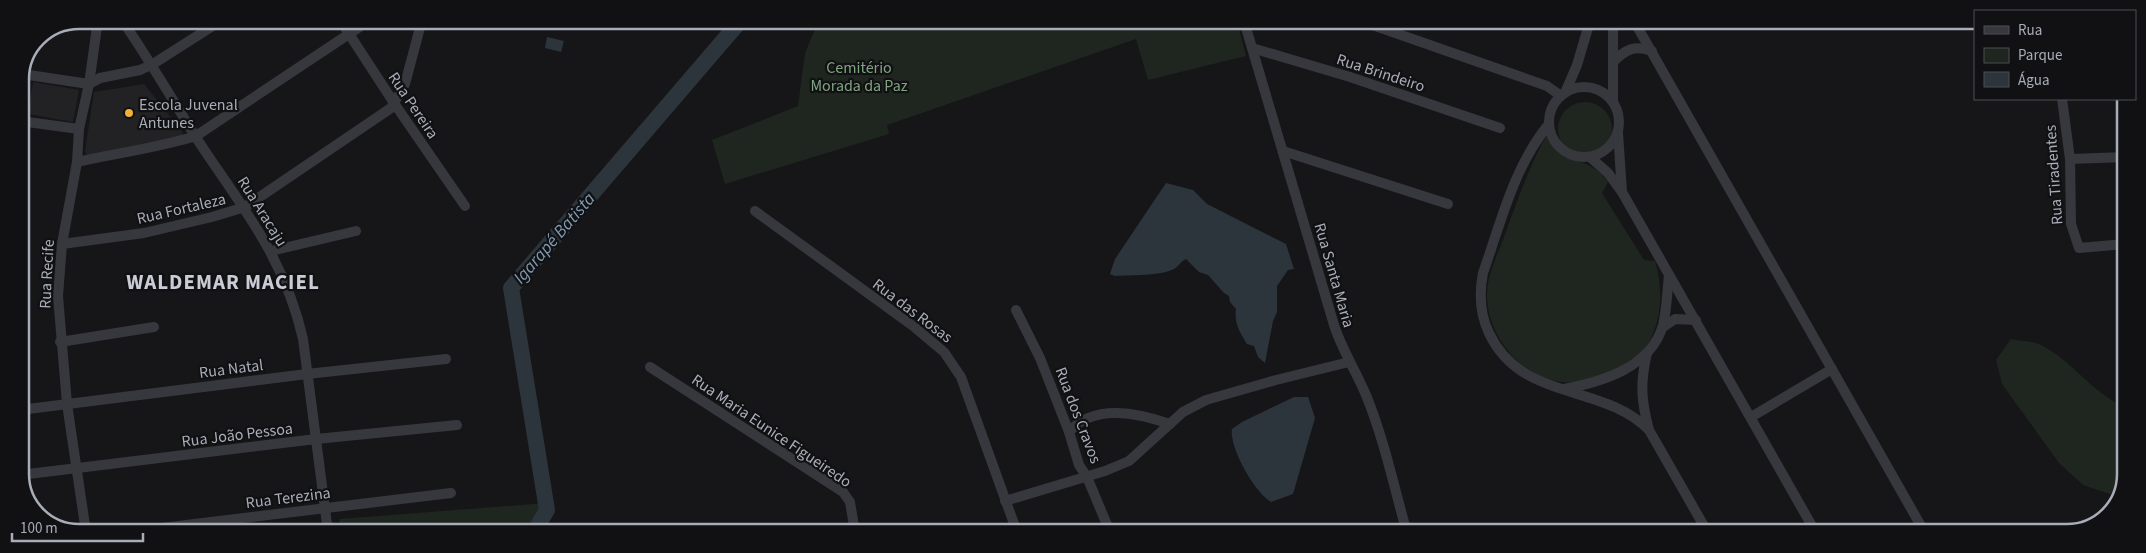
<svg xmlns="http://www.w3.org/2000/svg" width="2146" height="553" font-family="'Source Sans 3',sans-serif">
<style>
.built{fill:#222225}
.green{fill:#1e261f}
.water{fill:#2c353c}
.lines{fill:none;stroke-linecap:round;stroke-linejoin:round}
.river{stroke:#2c353c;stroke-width:16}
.minor{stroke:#37383d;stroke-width:10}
.poi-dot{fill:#f2b134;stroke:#111113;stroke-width:2}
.labels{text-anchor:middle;stroke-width:4.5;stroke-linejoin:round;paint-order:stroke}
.park-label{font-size:16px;fill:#7fa381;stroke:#111113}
.street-label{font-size:16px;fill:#a8adb8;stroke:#111113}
.poi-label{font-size:16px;fill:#a8adb8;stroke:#111113;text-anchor:start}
.water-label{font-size:18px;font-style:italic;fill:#7f9bb3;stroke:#111113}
.district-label{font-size:21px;font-weight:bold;letter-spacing:1px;fill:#c9ccd4;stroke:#111113}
.rim{fill:none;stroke:#a8adb8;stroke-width:2.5}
</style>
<rect width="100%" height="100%" fill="#161618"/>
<!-- built -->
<g class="built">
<polygon points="33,82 79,90 73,122 28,114"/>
<polygon points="144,84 183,133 182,136 88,156 85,151 94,92"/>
</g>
<!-- green -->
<g class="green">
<polygon points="819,20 1237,21 1246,56 1148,80 1136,39 887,125 889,134 725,184 712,140 798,106 805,53"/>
<circle cx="1585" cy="129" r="27"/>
<path d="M1546,136c15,28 45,20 62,46l-6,11 42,67 11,1c12,39 5,89 -36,109 -7,3 -15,4 -22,6 -6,2 -12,5 -18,6 -49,6 -92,-41 -92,-87 0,-20 10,-39 17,-58 13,-35 24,-68 42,-101z"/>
<path d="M2011,339c9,2 22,2 30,6 32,16 52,49 84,62v79l-5,7 -10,1 -27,-9 -24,-22 -57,-79 -6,-24z"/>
<polygon points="546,503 549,532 341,532 339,519"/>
</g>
<!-- water -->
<g class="water">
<polygon points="547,37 564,41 561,52 545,48"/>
<path d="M1166,183l27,7 14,14 79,40 8,25 -6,1 -11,16v26l-4,9 -8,42 -7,-6 -4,-11 -7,-2c-7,-12 -13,-20 -11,-35l-6,-7 -1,-6 -5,-3 -16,-18 -9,-3 -13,-13c-5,2 -7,7 -12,10 -14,7 -43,6 -59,7l-5,-2 5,-15z"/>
<path d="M1294,397h14l7,21 -22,76 -22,8c-16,-9 -42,-54 -39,-73l10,-7z"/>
</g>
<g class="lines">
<!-- river -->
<polyline class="river" points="534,532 547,510 511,288 741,20"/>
<!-- minor -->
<g class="minor">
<path d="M122,20c26,38 49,77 73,116 45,69 89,119 108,203l25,193"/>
<polyline points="340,20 394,103 465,206"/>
<path d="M1244,21l90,304c8,25 22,46 32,70 18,44 28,92 41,138"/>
<polyline points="1361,21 1547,86 1561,96"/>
<polyline points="1613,21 1613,102"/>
<polyline points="1634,21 1925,533"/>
<polyline points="1252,48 1350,77 1500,128"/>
<path d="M1613,62c13,-13 21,-17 39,-11"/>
<polyline points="22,74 89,84 100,78 140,70 153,64 222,20"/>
<circle cx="1584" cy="122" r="35"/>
<polyline points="1565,93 1577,65 1590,21"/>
<polyline points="2062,99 2070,159 2071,224 2079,248 2125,244"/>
<polyline points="20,121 79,129"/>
<path d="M1549,124c-35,42 -48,98 -66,149 -4,20 -3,41 6,60 32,69 114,50 160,97l59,103"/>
<polyline points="1618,133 1622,192"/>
<polyline points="1283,151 1448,204"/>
<polyline points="1590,157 1608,173 1622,192 1816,533"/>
<polyline points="2070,159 2126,157"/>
<path d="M77,162c40,-9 80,-14 119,-26l174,-116"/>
<polyline points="755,211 913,326 944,352 961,377 1017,532"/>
<polyline points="62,244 144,233 212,217 245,207 391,108 405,84 422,20"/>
<polyline points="271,251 356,231"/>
<polyline points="1016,310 1040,358 1069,432 1079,465 1087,477 1110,532"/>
<polyline points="1662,328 1675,319 1696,320"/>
<polyline points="60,342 154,327"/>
<path d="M1647,353c-7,30 -6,47 2,77"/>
<polyline points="650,367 843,492 850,502 855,532"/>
<path d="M1564,389c37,-7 87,-21 99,-64 4,-16 4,-33 6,-50"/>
<polyline points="20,410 307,374 446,359"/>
<polyline points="1751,417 1832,369"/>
<path d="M1069,432c25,-29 69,-19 101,-8"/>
<polyline points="20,475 316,439 457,425"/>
<polyline points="1005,501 1105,471 1129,461 1183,412 1206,400 1276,380 1349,362"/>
<polyline points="86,532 67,404 58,296 62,244 77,162 79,129 89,84 98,20"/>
<polyline points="128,532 451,493"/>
</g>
</g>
<!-- markers -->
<circle class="poi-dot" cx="129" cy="113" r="5"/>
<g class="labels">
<!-- park labels -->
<g class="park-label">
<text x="859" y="73">Cemitério<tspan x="859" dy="18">Morada da Paz</tspan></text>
</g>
<!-- street labels -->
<g class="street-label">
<text transform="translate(1381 72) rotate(18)" y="6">Rua Brindeiro</text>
<text transform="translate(414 105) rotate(56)" y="6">Rua Pereira</text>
<text transform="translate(2053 175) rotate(-94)" y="6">Rua Tiradentes</text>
<text transform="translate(181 208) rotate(-13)" y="6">Rua Fortaleza</text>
<text transform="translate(263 211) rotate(58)" y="6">Rua Aracaju</text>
<text transform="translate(46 274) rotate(-87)" y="6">Rua Recife</text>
<text transform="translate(1335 275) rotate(74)" y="6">Rua Santa Maria</text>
<text transform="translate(913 310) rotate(37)" y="6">Rua das Rosas</text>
<text transform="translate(231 368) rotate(-7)" y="6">Rua Natal</text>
<text transform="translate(1079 415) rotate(69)" y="6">Rua dos Cravos</text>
<text transform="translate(772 430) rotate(34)" y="6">Rua Maria Eunice Figueiredo</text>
<text transform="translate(237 434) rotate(-7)" y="6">Rua João Pessoa</text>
<text transform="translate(288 497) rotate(-7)" y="6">Rua Terezina</text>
</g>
<!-- poi labels -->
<g class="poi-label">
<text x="139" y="110">Escola Juvenal<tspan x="139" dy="18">Antunes</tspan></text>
</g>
<!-- water labels -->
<g class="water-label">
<text transform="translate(554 238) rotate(-49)" y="6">Igarapé Batista</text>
</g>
<!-- district labels -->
<g class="district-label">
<text x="223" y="289">WALDEMAR MACIEL</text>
</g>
</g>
<!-- crop -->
<path d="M0 0H2146V553H0ZM79 29H2067A50 50 0 0 1 2117 79V474A50 50 0 0 1 2067 524H79A50 50 0 0 1 29 474V79A50 50 0 0 1 79 29Z" fill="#111113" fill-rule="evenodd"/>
<path class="rim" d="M79 29H2067A50 50 0 0 1 2117 79V474A50 50 0 0 1 2067 524H79A50 50 0 0 1 29 474V79A50 50 0 0 1 79 29Z"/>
<!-- legend -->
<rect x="1974" y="10" width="162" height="90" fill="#111113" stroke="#4d4f55"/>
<rect x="1984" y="26" width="25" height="8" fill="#37383d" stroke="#4d4f55"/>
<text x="2018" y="35" font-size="15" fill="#a8adb8">Rua</text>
<rect x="1984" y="48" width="25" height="15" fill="#1e261f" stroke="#4d4f55"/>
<text x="2018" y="60" font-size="15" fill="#a8adb8">Parque</text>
<rect x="1984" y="72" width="25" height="15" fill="#2c353c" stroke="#4d4f55"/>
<text x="2018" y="85" font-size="15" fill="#a8adb8">Água</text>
<!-- scale -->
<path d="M12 533v8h131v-8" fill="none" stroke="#a8adb8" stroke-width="2.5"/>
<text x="20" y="533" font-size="15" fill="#a8adb8" stroke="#111113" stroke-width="4" paint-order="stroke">100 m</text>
</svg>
